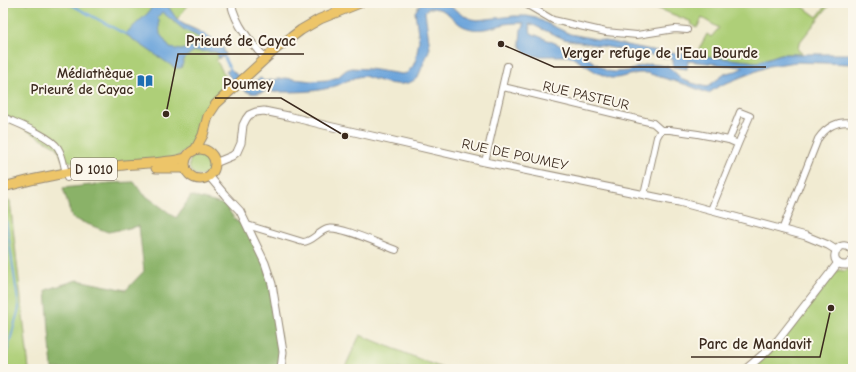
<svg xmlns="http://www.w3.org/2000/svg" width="856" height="372" font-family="'Comic Neue',sans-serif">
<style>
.green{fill:#aecf78;stroke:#747c4b}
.forest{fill:#8ab268;stroke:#626e43}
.water{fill:#6da5db;stroke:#54687c;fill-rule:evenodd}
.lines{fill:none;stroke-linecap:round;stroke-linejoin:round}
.stream{stroke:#6da5db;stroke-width:2}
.minor-casing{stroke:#968a78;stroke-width:8}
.tertiary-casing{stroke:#968a78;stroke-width:9}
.primary-casing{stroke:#968a78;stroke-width:11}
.minor{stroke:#fff;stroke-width:6}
.tertiary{stroke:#fff;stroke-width:7}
.primary{stroke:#edc569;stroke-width:9}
.labels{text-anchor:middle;stroke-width:4;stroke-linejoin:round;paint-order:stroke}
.shield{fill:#fbf7ec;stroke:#75685c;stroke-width:1}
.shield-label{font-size:13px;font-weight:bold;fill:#3b2a1e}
.poi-label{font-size:14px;font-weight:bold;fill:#3b2a1e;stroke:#fbf7ec;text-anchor:end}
.street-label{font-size:14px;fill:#3b2a1e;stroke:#fbf7ec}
.leader{fill:none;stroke:#3b2a1e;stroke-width:1.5}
.callout-dot{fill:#3b2a1e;stroke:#fbf7ec;stroke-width:1.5}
.callout-label{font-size:15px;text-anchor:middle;font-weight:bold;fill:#3b2a1e;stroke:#fbf7ec;stroke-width:4;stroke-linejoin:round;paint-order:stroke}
</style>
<rect width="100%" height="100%" fill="#fbf7ec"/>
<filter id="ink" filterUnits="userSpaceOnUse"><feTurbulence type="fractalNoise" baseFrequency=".025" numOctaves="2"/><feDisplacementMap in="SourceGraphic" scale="8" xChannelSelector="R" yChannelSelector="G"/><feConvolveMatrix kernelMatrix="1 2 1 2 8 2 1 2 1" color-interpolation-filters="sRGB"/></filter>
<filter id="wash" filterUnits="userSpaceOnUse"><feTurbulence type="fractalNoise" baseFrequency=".012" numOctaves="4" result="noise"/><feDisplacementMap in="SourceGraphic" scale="16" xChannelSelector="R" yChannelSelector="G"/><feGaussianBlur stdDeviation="0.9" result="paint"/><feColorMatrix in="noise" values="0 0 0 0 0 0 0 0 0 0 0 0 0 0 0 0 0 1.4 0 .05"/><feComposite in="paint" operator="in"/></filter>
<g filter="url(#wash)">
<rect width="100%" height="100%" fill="#f1ebd2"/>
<!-- green -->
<g class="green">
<polygon points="3,3 190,3 177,19 183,24 207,35 219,43 221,43 226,55 216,60 230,84 215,97 206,108 200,121 197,135 192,146 174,159 94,166 63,160 57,147 3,117"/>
<polygon points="644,3 798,3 817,17 828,3 831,3 799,43 798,50 803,54 781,54 757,62 695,56 707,34 711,37 719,28 702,18 697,28 691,24 692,22"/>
<circle cx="200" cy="165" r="11"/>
<polygon points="10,201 29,369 3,369 3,203"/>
<polygon points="853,268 853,369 752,369 779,345 838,270 845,271"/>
<polygon points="360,335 444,369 344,369"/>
</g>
<!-- forest -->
<polygon class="forest" points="134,182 142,193 176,218 191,196 225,205 236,221 247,225 265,263 283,352 281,369 52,369 46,290 77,280 126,290 144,271 139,226 108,232 72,218 63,188 110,183"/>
<!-- water -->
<g class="water">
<path d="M150,3h16l10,15 7,6 24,11 12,8h2l5,12 -7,3 -3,-6 -21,-1 -4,2 -6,5 -4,10h-6l-50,-34 23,-21 5,-8zM162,12l21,17 21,11 1,3 -24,7 -11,-2 -10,-14 -1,-14 -2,-2z"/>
<path d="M421,3h23l27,16 6,1 37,-4h13l9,2 34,16 87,17 100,11 24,-8h72v10l-57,-2 -27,4 -50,20 -10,7h-2l-20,-8 -40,-12h-9l-21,5h-7l-14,-6 -26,-16h-37l-8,-3 -5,-8 1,-16 3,-2v-4c-6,0 -13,0 -19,1 -11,3 -25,8 -37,4 -16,-4 -17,-21 -40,-20l-3,4 5,36 -12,29c-13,14 -38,4 -54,-1 -13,1 -23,9 -35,12 -16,4 -34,4 -50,4 -4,1 -8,-1 -12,-1 -6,1 -13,4 -19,1 -9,-4 -17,-12 -22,-21l5,-2 6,6 13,8 11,-5 3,3 21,-3 27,3 16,-1 10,-3 8,-7 5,-2 18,1 33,5 5,-1 6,-7 3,-7 3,-19 -4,-28zM529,24l4,1 31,14 109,20v8l14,2 1,-8 56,6 -8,4 -10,2 -19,14 -15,-4 -9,-3 -15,-14 -18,-2 -9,2 -13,5 -13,1 -8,-1 -26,-17 -50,-21z"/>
</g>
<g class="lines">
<!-- stream -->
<g class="stream">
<polyline points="68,3 125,34"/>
<polyline points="223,55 231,71"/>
<polyline points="3,366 19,308 3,199"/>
</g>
</g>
</g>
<g filter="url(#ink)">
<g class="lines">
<defs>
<g id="minor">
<polyline points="524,3 553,20 606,32 637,35 675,29 687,30"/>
<polyline points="503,87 653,123 661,130"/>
<path d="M3,117c13,6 48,19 55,31 6,9 6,20 9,30"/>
<polyline points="485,162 507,66"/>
<polyline points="644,195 657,137 661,130 670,130 698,134 729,140"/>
<polyline points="711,210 738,144 729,140 740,112 750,116 738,144"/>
<path d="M247,225l56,17c9,0 15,-10 24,-13 13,-4 54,16 69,21"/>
<path d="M782,230l36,-91c8,-12 20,-19 35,-16"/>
</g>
<g id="tertiary">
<path d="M231,3c5,22 19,39 35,56"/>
<polyline points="215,163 232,156 237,152 241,143 243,125 246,119 249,115 256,112 264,111 288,116 324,125 485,162 679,202 806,236 828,245 836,250"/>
<polyline points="209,176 225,195 240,211 265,263 272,284 283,352 281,369"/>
<path d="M853,251c-15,-18 -29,16 -6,14l6,-5"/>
<polyline points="746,369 767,351 778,340 838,263"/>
</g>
<g id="primary">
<circle cx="200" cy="164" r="15"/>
<polyline points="195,150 203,135 208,116 216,104 277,48 301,30 320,19 360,3"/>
<polyline points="156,168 185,168"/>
<path d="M3,187c40,-11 80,-18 121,-22 21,-2 42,-2 62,-7"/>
</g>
</defs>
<!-- minor casing -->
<use href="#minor" class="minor-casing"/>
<!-- tertiary casing -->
<use href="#tertiary" class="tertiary-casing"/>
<!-- primary casing -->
<use href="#primary" class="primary-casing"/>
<!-- minor -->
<use href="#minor" class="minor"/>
<!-- tertiary -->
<use href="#tertiary" class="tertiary"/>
<!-- primary -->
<use href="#primary" class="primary"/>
</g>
</g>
<!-- icons -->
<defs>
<symbol id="library-bare" viewBox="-9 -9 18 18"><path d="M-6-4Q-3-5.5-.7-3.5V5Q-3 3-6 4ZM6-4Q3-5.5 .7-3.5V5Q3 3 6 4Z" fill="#1f6fb2" stroke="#fbf7ec" stroke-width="2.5" paint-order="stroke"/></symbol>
</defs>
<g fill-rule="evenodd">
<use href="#library-bare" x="134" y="70" width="22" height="22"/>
</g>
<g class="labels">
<!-- shield labels -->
<rect class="shield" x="71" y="158" width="46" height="22" rx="3"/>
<g class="shield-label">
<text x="94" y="174">D 1010</text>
</g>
<!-- poi labels -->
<g class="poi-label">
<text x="133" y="78">Médiathèque<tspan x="133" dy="16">Prieuré de Cayac</tspan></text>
</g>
<!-- street labels -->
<g class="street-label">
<text transform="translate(586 95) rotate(13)" y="5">RUE PASTEUR</text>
<text transform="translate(515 154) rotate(12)" y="5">RUE DE POUMEY</text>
</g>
</g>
<!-- callouts -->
<path class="leader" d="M166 114L178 54H304M501 44L554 67H766M345 136L281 98H215M831 308L820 357H691"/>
<g class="callout-dot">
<circle cx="166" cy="114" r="4"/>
<circle cx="501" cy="44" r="4"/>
<circle cx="345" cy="136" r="4"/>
<circle cx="831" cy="308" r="4"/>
</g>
<g class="callout-label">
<text x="241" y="46">Prieuré de Cayac</text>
<text x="660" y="58">Verger refuge de l'Eau Bourde</text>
<text x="248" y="89">Poumey</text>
<text x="755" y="349">Parc de Mandavit</text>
</g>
<!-- margin -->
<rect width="856" height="372" fill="none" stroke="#fbf7ec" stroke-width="16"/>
</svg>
